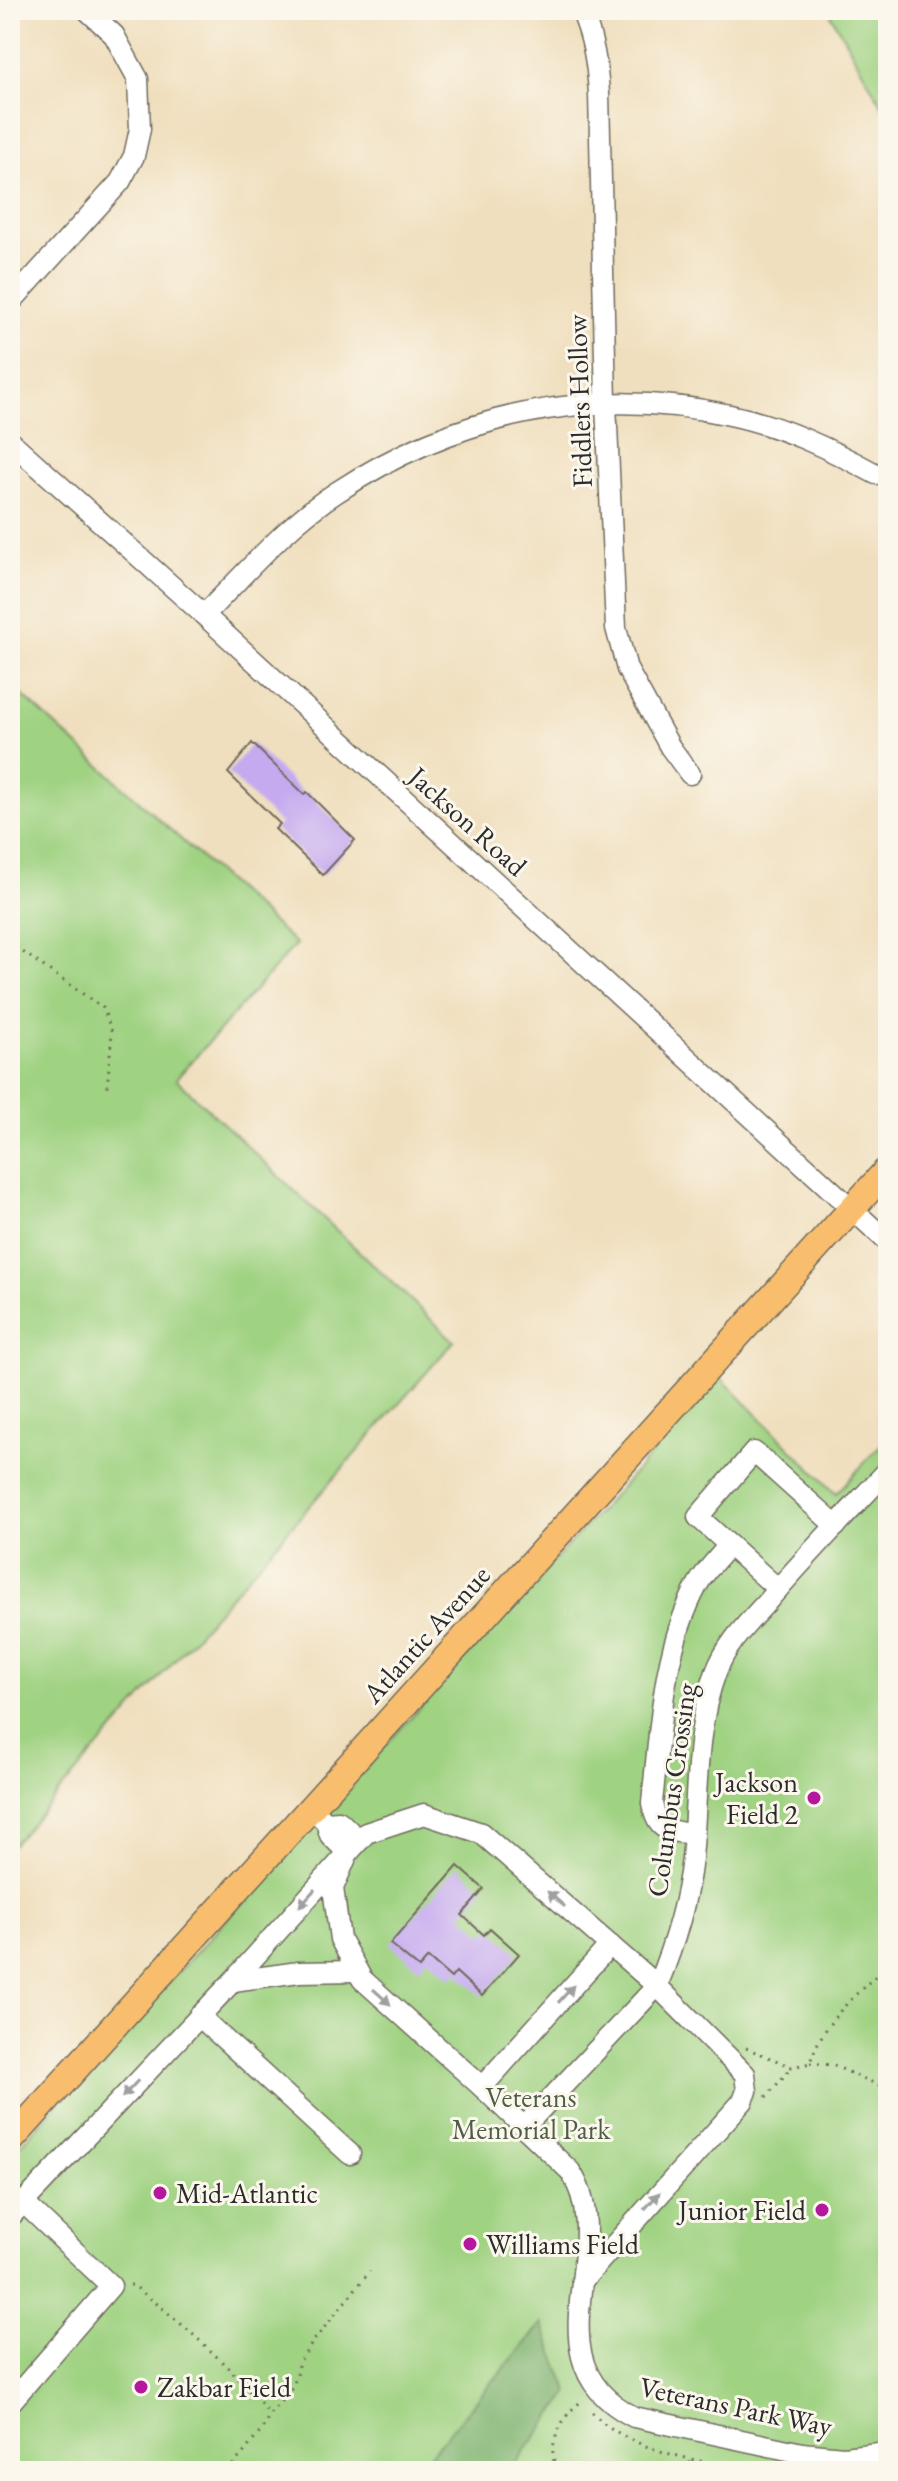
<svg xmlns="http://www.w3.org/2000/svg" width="898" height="2481" font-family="'EB Garamond',serif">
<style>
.green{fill:#9fd281;stroke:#657e56;stroke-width:2}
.forest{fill:#7fb46f;stroke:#55704d;stroke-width:2}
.building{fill:#c5aaf0}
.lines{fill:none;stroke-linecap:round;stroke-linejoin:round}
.minor-casing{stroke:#706a5e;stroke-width:23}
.major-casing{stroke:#706a5e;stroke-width:29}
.path{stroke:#706a5e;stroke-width:3;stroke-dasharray:2 6;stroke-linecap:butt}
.minor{stroke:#fff;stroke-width:20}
.major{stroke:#f9be6d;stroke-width:26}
.oneway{fill:#a0a0a0}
.poi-dot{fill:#b5179e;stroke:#fbf7ec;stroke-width:3}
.labels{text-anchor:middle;stroke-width:6;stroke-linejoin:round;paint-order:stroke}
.street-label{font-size:28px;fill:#2b2b2b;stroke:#fbf7ec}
.poi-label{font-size:28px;fill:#2b2b2b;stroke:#fbf7ec;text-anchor:start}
.park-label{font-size:28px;fill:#4e5d45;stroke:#fbf7ec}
</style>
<rect width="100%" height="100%" fill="#fbf7ec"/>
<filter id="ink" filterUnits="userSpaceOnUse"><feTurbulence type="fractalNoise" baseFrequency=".0125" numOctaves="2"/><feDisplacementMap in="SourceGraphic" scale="16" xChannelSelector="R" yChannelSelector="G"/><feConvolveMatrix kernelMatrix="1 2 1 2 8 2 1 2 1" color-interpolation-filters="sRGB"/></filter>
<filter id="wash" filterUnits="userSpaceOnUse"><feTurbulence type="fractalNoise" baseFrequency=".006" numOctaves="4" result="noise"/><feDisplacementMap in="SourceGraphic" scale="32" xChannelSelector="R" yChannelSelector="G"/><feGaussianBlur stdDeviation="1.8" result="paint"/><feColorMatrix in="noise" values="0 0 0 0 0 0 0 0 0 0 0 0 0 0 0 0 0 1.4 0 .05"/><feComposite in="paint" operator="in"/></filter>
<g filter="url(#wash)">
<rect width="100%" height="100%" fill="#f0dfbe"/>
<!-- green -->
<g class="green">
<polygon points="828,10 888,10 888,116"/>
<polygon points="10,684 296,944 176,1079 454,1341 10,1848"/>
<polygon points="721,1378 836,1494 888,1437 888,2471 10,2471 10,2156"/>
</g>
<!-- forest -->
<polygon class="forest" points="542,2324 569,2393 510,2471 416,2471"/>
<g id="blocks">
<!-- building -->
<g class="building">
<polygon points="252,743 304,794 307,792 355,840 323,875 275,829 280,824 228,773"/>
<polygon points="458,1866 484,1889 462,1915 484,1935 490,1928 519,1954 482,1996 456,1972 451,1978 428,1958 419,1968 390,1944"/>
</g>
</g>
</g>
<g filter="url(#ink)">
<use href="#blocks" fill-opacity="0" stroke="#706a5e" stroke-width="2"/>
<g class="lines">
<defs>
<g id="minor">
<path d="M581,10c12,27 16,53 18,83l7,310 10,225 11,41 43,78 20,27"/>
<polyline points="10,303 120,182 134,156 140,129 138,79 114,35 87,10"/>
<polyline points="10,441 204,615 888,1242"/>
<path d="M204,615c42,-42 83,-91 133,-123 119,-78 253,-107 393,-77 52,11 100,34 146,59"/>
<polyline points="778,1589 698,1517 754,1452 836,1526"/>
<polyline points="312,1808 326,1822 330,1835 348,1853 333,1888 340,1939 362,1979 482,2087 610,1945"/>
<polyline points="326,1822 339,1821 359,1840"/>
<path d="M694,1834c-26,-3 -37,-2 -42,-31 8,-73 10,-153 46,-219 8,-14 21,-27 31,-39"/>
<polyline points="233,1981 299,1972 357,1971"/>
<polyline points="199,2016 350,2154"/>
<path d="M482,2087l88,84c51,76 -46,191 64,246l168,36 41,4 45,-5"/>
<path d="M524,2127l133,-141c17,-41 30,-83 35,-128 6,-61 2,-127 24,-186 10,-27 30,-47 49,-68 39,-46 82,-90 123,-134"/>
<polyline points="10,2217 233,1981 366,1833 424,1814 481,1833 657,1986 745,2074 747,2091 743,2101 582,2281"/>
<polyline points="10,2403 111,2286 24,2203"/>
</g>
<polyline id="major" points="10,2141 888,1169"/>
</defs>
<!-- minor casing -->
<use href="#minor" class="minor-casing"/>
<!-- major casing -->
<use href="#major" class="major-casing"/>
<!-- path -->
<g class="path">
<polyline points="10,943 103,1008 112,1032 107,1088"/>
<path d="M746,2048l46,19 18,-4c12,-41 47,-70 78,-98"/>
<polyline points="810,2063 832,2065 888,2089"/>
<polyline points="766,2097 792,2067"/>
<path d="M130,2285h3c51,39 96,80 137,129"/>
<path d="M592,2412c39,41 103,47 155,59"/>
<path d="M554,2461c-6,-18 12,-52 29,-60"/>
<polyline points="227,2471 241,2456 261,2431 270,2414 289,2392 297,2377 298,2364 315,2339 370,2271"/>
<polyline points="495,2471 508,2464"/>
<polyline points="687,2471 691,2460"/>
</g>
<!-- minor -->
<use href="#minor" class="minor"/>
<!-- major -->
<use href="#major" class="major"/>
</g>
<!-- one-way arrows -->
<defs><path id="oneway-solid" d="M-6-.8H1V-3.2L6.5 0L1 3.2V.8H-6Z" transform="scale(2)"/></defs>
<g class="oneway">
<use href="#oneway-solid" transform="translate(307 1898) rotate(132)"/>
<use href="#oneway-solid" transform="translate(556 1899) rotate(-139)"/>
<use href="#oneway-solid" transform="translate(566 1994) rotate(-48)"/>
<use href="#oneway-solid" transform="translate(382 1997) rotate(42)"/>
<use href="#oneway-solid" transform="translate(130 2089) rotate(133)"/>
<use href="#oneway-solid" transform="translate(652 2201) rotate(-48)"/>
</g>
</g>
<!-- markers -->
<g class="poi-dot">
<circle cx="814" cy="1798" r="8"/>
<circle cx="160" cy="2193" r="8"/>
<circle cx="822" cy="2210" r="8"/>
<circle cx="470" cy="2244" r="8"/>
<circle cx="141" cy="2387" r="8"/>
</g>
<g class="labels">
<!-- street labels -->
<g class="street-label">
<text transform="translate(579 401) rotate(-92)" y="10">Fiddlers Hollow</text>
<text transform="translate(468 821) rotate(42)" y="10">Jackson Road</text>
<text transform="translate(426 1634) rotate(-48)" y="10">Atlantic Avenue</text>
<text transform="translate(671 1790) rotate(-82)" y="10">Columbus Crossing</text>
<text transform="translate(736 2406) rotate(12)" y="10">Veterans Park Way</text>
</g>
<!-- poi labels -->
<g class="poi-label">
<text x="798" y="1792" text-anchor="end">Jackson<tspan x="798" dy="32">Field 2</tspan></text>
<text x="176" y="2203">Mid-Atlantic</text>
<text x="806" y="2220" text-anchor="end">Junior Field</text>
<text x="486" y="2254">Williams Field</text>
<text x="157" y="2397">Zakbar Field</text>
</g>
<!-- park labels -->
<g class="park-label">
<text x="531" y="2107">Veterans<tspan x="531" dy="32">Memorial Park</tspan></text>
</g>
</g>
<!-- margin -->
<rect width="898" height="2481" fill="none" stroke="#fbf7ec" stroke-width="40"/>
</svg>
